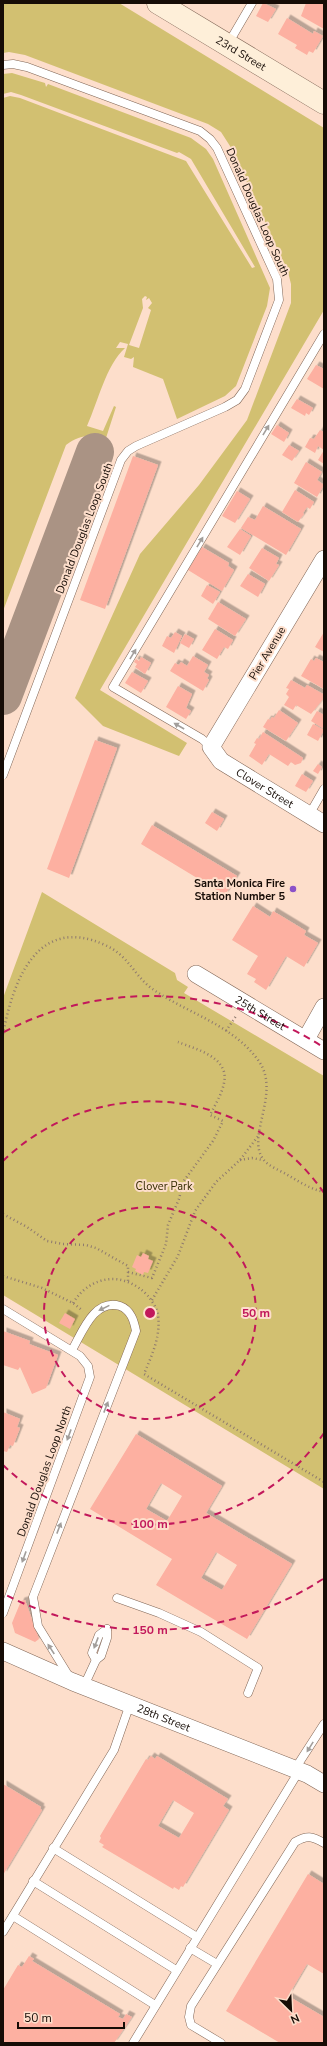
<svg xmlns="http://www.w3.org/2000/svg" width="327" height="2046" font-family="'Nunito Sans',sans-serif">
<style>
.green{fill:#d2c071;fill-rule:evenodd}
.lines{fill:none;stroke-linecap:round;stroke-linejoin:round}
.taxiway{stroke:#aa9384;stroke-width:38}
.building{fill:#fdb0a1;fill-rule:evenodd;filter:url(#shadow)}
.lane-casing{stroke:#816656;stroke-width:9}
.street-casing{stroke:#816656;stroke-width:18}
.secondary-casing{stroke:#816656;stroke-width:23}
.path{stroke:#8f7a6e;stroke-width:2.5;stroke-dasharray:1 3;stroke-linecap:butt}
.lane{stroke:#fff;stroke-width:8}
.street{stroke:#fff;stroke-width:17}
.secondary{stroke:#feefd9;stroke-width:22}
.oneway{fill:#a29e9b}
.ring{fill:none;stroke:#c2185b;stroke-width:2;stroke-dasharray:7 5}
.poi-dot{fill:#8b51c8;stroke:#fddecb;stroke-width:1.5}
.labels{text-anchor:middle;stroke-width:4;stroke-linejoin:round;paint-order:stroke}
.street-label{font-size:11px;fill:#160c06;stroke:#fddecb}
.poi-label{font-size:11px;font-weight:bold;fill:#160c06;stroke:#fddecb;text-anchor:end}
.park-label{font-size:11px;fill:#342b01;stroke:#fddecb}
.centre{fill:#c2185b;stroke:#fddecb;stroke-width:2}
.ring-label{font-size:12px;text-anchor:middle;font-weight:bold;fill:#c2185b;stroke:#fddecb;stroke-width:4;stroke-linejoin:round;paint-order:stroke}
</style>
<defs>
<filter id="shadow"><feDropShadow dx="3.5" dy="-3.5" stdDeviation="0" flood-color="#0004"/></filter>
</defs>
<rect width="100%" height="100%" fill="#fddecb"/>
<!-- green -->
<g class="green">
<polygon points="3,3 119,3 324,128 324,310 100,690 187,743 179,756 103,726 75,698 140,554 199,485 247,420 291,303 291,284 288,272 230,146 221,132 208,124 25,55 9,52 3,53"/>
<path d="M12,73l33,10 1,4 2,-3 143,54 15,11 7,10 57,129 -3,18 -31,80 -11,10 -48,23 -14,-40 -30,-12 1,-10 -3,2 -7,-2 4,-13 -8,-2 -4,6h9c-19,17 -27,54 -38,78l16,5 11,-25 2,1 -10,31c-15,-4 -27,-3 -40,7l-63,166v-513l7,-2 10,2 166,63 66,107 3,-1 -64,-108 -12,-7 -2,1 -156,-58 -10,-3 -8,2v-20zM145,296l2,1 -1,3 3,-2 3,5 -4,5 3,2 -12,38 -10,-3 14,-37 -1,-9z"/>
<polygon points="42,892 175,973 177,980 188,987 184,993 324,1076 324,1489 3,1295 3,998"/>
</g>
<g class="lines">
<!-- taxiway -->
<polyline class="taxiway" points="3,696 95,452"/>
</g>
<!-- building -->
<g class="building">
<polygon points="263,3 276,9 268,22 256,16"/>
<polygon points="306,3 324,3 324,29 301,16"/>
<polygon points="287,18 313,34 314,31 323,36 313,53 309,51 307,55 295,48 297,45 278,34"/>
<polygon points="316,365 324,369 324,389 307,379"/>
<polygon points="297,399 313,408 309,415 306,413 305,416 291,408"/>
<polygon points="277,425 289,433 284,442 271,434"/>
<polygon points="320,430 324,432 324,464 318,460 324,450 318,446 315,453 305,447 310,438 314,439"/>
<polygon points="289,445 299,451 292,461 282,455"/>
<polygon points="133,456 158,465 105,609 80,600"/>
<polygon points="306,462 322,472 317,480 324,485 317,497 294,483"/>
<polygon points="295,490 314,502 310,509 307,507 303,513 304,514 298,522 282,512"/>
<polygon points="237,491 250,499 235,523 222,516"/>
<polygon points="263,506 301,529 286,555 241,528 248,517 255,520"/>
<polygon points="240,529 251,536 240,555 227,547"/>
<polygon points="202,547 229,563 228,566 234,570 222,591 188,570"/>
<polygon points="262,548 279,558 276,564 279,565 269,581 249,568"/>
<polygon points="248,574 265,584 258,597 240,586"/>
<polygon points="207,585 220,592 213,604 201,596"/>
<polygon points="218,602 246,619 235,636 208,619"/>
<polygon points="215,629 233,640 228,649 224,647 217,659 202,650"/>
<polygon points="175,632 182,636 174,653 162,646 167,636 171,638"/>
<polygon points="324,632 324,652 315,647"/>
<polygon points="185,634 194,639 189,648 180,643"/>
<polygon points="193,656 208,665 204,672 209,675 207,678 209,680 203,691 170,671 175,663 179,665 181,662 187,666"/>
<polygon points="141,657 151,663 145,674 135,667 137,664 134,662 136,659 139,661"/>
<polygon points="316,658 324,662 324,689 301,676 311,659 314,661"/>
<polygon points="132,672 148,681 141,693 125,683"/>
<polygon points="291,680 305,688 307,685 323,694 324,698 311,714 296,705 293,710 284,705 289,697 286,694 289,689 286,688"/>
<polygon points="178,686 192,694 186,708 191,711 186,719 166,707"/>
<polygon points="279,710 298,723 286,741 263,727 268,719 270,720 272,717 274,718"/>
<polygon points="317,711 324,715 324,729 311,721"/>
<polygon points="313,724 324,730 318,741 307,735"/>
<polygon points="263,732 303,758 301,763 295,765 291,762 288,766 269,754 262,765 249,756 256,744 254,743 257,738 259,739"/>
<polygon points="95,740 117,748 69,878 47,869"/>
<polygon points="318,764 322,767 318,774 313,771"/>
<polygon points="302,774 313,781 306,792 295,786"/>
<polygon points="212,812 224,819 217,831 205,823"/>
<polygon points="152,825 237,876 225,895 141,844"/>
<polygon points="253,906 270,917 273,911 306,931 304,935 318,943 304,967 286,956 266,990 254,982 256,979 247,974 258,956 232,940"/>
<polygon points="143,1253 149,1256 148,1259 153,1261 148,1273 144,1272 143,1275 135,1271 136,1269 132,1267 137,1255 141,1257"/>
<polygon points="65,1313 75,1319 70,1329 59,1323"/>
<polygon points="3,1331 30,1341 29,1344 58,1355 46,1388 32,1394 20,1367 18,1370 3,1365"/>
<polygon points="3,1412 20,1419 17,1427 20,1428 13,1446 10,1445 7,1452 3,1451"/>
<path d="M136,1434l86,52 -16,27 86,51 -45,75 -91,-54 16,-26 -82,-50zM161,1483l21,13 -15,25 -21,-12zM216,1552l21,13 -15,25 -21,-12z"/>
<polygon points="25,1600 39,1639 35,1642 15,1633 12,1623 21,1601"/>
<path d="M151,1756l4,3 2,-3 71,43 -5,7 6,4 -46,77 -2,-1 -2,4 -5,-3 -1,2 -71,-42 2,-2 -5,-3 2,-4 -1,-2 46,-77 2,1zM173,1800l21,13 -15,25 -21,-12z"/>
<polygon points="3,1784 41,1807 40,1809 42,1810 3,1875"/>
<polygon points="308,1874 324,1884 324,1974 307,1964 288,1996 324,2017 324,2043 280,2043 226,2011"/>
<polygon points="29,1956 34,1959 32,1961 120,2014 118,2017 123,2019 126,2014 132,2017 114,2043 3,2043 3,1990 18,1965 22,1967"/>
</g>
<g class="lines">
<defs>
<g id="lane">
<polyline points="228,44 252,3"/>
<polyline points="3,65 13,64 27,67 200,131 210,139 217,148 277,279 279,300 245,389 237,400 225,407 136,446 128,451 121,460 3,775"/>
<polyline points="211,747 202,739 113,687 324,334"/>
<polyline points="309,815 324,789"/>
<polyline points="3,1309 80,1356 88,1366 90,1377 3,1613"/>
<polyline points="117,1598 159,1613 201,1632 258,1668 248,1693"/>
<polyline points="96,1660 92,1653 99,1635 107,1629"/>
<path d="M70,1678l-32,-52 -5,-29 103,-266c-2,-10 -5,-21 -16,-25 -26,-8 -38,27 -48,44"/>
<polyline points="84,1686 96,1660 101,1656 107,1638 107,1629"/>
<polyline points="295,1769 324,1724"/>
<polyline points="53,1848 197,1937"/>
<polyline points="33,1881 176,1970"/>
<polyline points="13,1916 155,2005"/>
<polyline points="3,1932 114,1750 130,1704"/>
<polyline points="190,1948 217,1964"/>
<polyline points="133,2043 299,1771"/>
<path d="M221,2043l-30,-18 -2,-8 2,-11 104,-164c12,-7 17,-6 29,1"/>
</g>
<g id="street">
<path id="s1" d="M324,559l-113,188 10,14 103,63"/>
<path id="s2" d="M196,974l128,77"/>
<polyline points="306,1039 324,1007"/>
<path id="s3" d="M3,1651l70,31 234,92 17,10"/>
</g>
<g id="secondary">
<path id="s4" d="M158,3l166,100"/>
</g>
</defs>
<!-- lane casing -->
<use href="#lane" class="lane-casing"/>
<!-- street casing -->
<use href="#street" class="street-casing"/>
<!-- secondary casing -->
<use href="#secondary" class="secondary-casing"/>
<!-- path -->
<g class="path">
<polyline points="226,1031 236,1016"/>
<path d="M3,1034c10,-53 34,-120 102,-89 23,10 29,30 46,43 35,25 81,36 107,72 24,32 -12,75 5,99 5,7 16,11 23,15 12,7 24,15 38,18"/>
<polyline points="240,1160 252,1158 263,1160"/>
<polyline points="3,1214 27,1227 47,1241 63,1244 86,1245 96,1248 128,1266 128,1282"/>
<path d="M128,1272l24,6 14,-34 2,-19 11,-26 4,-17 30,-41 10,-20 -13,-6c5,-10 12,-21 14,-32 6,-26 -29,-34 -46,-41"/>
<polyline points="3,1276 42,1288 73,1303 83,1311"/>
<polyline points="152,1300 178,1256 195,1211 216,1182 240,1160 259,1135"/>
<path d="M73,1303c18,-29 52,-32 75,-7 4,5 9,12 10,19 3,21 -6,40 -14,59l180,108"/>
</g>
<!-- lane -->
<use href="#lane" class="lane"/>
<!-- street -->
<use href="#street" class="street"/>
<!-- secondary -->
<use href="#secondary" class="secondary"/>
</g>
<!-- one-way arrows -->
<defs><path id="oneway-solid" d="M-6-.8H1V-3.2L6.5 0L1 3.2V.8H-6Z"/></defs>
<g class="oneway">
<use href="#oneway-solid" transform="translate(266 430) rotate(-59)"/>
<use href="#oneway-solid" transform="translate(200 542) rotate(-59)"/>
<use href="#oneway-solid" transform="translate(133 654) rotate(-59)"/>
<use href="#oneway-solid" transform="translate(179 726) rotate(-150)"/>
<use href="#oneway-solid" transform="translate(104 1308) rotate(154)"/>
<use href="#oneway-solid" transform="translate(106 1407) rotate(-69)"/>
<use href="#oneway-solid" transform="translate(69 1435) rotate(110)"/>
<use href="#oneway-solid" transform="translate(59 1528) rotate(-69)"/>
<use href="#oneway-solid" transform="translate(24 1557) rotate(110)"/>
<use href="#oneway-solid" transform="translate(96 1643) rotate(111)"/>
<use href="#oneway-solid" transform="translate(51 1649) rotate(-123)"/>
<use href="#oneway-solid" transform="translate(310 1747) rotate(122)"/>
</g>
<!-- distance rings -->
<g class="ring">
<circle cx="150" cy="1313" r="106"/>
<path d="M324 1433A211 211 0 0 1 3 1465M3 1161A211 211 0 0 1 324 1193"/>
<path d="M323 1579A317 317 0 0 1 4 1594M4 1032A317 317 0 0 1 323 1047"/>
</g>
<!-- markers -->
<circle class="poi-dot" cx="293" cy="889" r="4"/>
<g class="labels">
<!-- street labels -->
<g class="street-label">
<text dy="4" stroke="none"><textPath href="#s4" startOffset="97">23rd Street</textPath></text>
<text transform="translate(258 212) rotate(66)" y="4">Donald Douglas Loop South</text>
<text transform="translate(84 528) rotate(-69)" y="4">Donald Douglas Loop South</text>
<text transform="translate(267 653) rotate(-59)" y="4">Pier Avenue</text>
<text dy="4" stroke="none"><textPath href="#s1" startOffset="288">Clover Street</textPath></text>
<text dy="4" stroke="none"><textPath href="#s2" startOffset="75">25th Street</textPath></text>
<text transform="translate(44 1471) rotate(-70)" y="4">Donald Douglas Loop North</text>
<text dy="4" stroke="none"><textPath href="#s3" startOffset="174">28th Street</textPath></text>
</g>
<!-- poi labels -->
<g class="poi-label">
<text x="285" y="887">Santa Monica Fire<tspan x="285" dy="13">Station Number 5</tspan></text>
</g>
<!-- park labels -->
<g class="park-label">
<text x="164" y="1190">Clover Park</text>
</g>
</g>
<circle cx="150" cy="1313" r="6" class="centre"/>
<g class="ring-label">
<text x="256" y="1317">50 m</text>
<text x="150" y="1528">100 m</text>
<text x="150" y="1634">150 m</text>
</g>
<!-- border -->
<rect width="327" height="2046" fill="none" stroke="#160c06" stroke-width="8"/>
<!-- north arrow -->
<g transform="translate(291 2010) rotate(156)" stroke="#fddecb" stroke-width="3" paint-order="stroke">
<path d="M0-3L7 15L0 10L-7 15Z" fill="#160c06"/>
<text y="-6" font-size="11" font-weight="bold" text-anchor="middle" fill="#160c06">N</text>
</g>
<!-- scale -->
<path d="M18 2022v6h106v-6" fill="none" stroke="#160c06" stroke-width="2"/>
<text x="24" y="2022" font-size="12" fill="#160c06" stroke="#fddecb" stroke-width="3" paint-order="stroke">50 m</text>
</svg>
